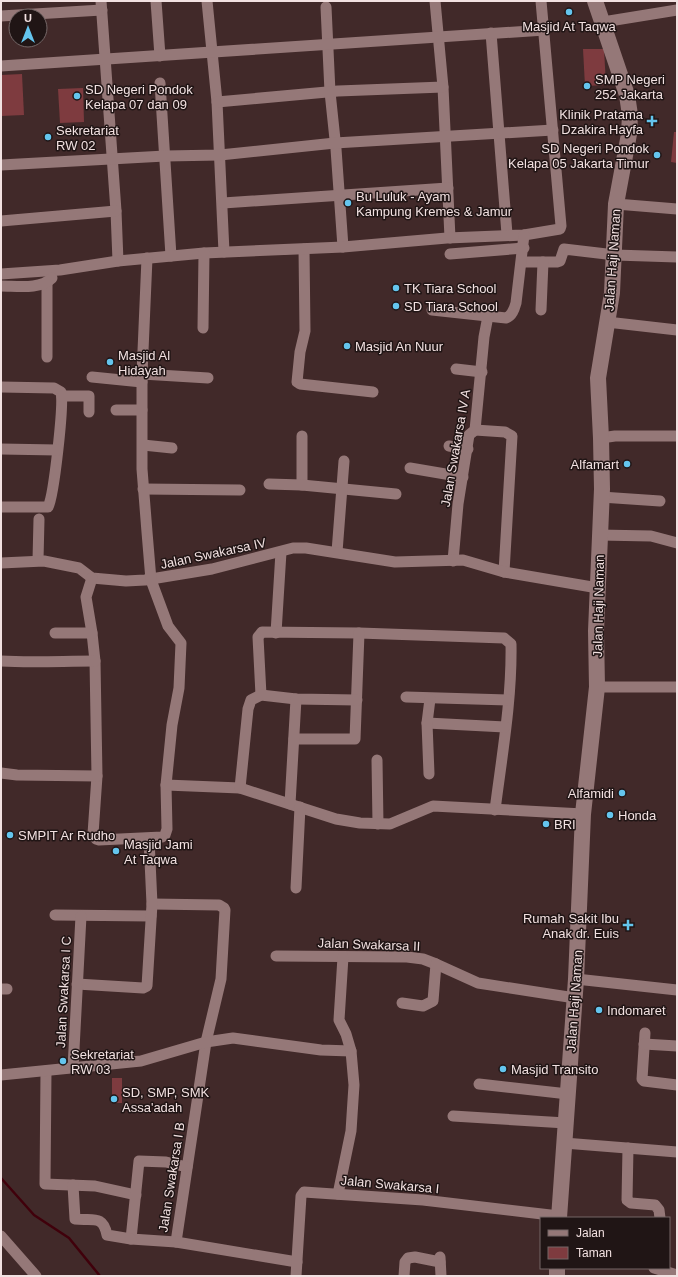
<svg xmlns="http://www.w3.org/2000/svg" width="678" height="1277" font-family="Arial,sans-serif">
<style>
.green{fill:#7e3b3f}
.lines{fill:none;stroke-linecap:round;stroke-linejoin:round}
.stream{stroke:#40000b;stroke-width:2.5}
.street{stroke:#957878;stroke-width:11}
.secondary{stroke:#957878;stroke-width:16}
.poi-dot{fill:#64c5ee;stroke:#201515;stroke-width:1.5}
.labels{text-anchor:middle;stroke-width:3;stroke-linejoin:round;paint-order:stroke}
.poi-label{font-size:13px;fill:#f2e1e1;stroke:#201515;text-anchor:start}
.street-label{font-size:13px;fill:#f2e1e1;stroke:#201515}
</style>
<rect width="100%" height="100%" fill="#412929"/>
<!-- green -->
<g class="green">
<polygon points="583,49 604,49 606,85 585,86"/>
<polygon points="22,74 24,115 1,116 1,75"/>
<polygon points="83,88 84,122 60,123 58,89"/>
<polygon points="674,132 677,132 677,163 671,162"/>
<rect x="112" y="1078" width="10" height="25"/>
</g>
<g class="lines">
<!-- stream -->
<polyline class="stream" points="1,1178 34,1215 69,1238 100,1276"/>
<!-- street -->
<g class="street">
<polyline points="101,1 116,211 118,261"/>
<polyline points="156,1 160,56"/>
<polyline points="207,1 217,102 224,252"/>
<polyline points="435,1 443,87 450,238"/>
<polyline points="326,7 330,92 336,149 343,247"/>
<polyline points="1,16 102,10"/>
<polyline points="603,22 677,10"/>
<polyline points="491,33 507,234"/>
<polyline points="1,66 545,30"/>
<polyline points="160,83 171,256"/>
<polyline points="217,102 338,91 443,87"/>
<polyline points="1,165 165,156 220,155 335,143 553,130"/>
<polyline points="223,203 448,188"/>
<polyline points="616,204 677,209"/>
<polyline points="1,221 116,211"/>
<polyline points="304,249 305,331 300,352 297,382 300,384 373,392"/>
<polyline points="450,254 524,248"/>
<polyline points="522,262 557,262 560,261 564,249 615,255 677,257"/>
<polyline points="1,274 60,270 118,261 204,253 343,247 447,238 524,235 560,229 561,226 541,1"/>
<polyline points="47,283 47,357"/>
<path d="M1,286c16,0 39,4 51,-8"/>
<path d="M432,310l74,8c6,-2 8,-8 10,-15l8,-68"/>
<polyline points="541,310 543,262"/>
<polyline points="607,322 677,330"/>
<polyline points="203,328 204,253"/>
<polyline points="456,369 482,372"/>
<polyline points="142,374 208,378"/>
<polyline points="92,377 142,382"/>
<path d="M1,387l53,1 7,4c3,12 -7,104 -13,115h-47"/>
<polyline points="62,396 89,396 89,412"/>
<polyline points="116,410 142,410"/>
<polyline points="475,430 505,432 512,436 504,572"/>
<polyline points="302,436 302,485"/>
<polyline points="601,438 615,436 677,436"/>
<polyline points="143,445 172,448"/>
<polyline points="449,446 468,449"/>
<polyline points="1,449 57,450"/>
<polyline points="410,468 463,477"/>
<polyline points="269,484 302,485 396,494"/>
<polyline points="143,489 240,490"/>
<polyline points="601,497 660,501"/>
<polyline points="599,535 651,536 677,543"/>
<polyline points="337,552 344,461"/>
<polyline points="38,560 39,519"/>
<polyline points="453,561 458,504 469,435 475,430 484,337 488,316"/>
<polyline points="1,563 44,561 79,568 92,578 126,581 145,580 212,569 293,548 306,548 395,562 463,560 504,572 598,588"/>
<polyline points="92,578 86,597 92,633 95,661 97,776 93,834 96,839 99,840 162,837 165,835 167,829 166,785 172,725 179,688 181,643 168,626 151,580 147,532 142,469 142,374 147,258"/>
<polyline points="55,633 92,633"/>
<polyline points="276,633 281,552"/>
<path d="M1,661c31,2 62,0 94,0"/>
<polyline points="597,687 677,687"/>
<path d="M261,695l-3,-58 4,-5 97,1 145,5 7,6c1,55 -9,111 -16,166"/>
<polyline points="406,697 508,700"/>
<polyline points="427,723 505,727"/>
<polyline points="294,739 355,739 359,633"/>
<polyline points="377,760 378,824"/>
<polyline points="1,773 17,775 97,776"/>
<polyline points="429,774 427,723 430,699"/>
<polyline points="166,785 240,788 336,819 360,823 390,824 433,806 583,814"/>
<polyline points="240,788 248,709 251,700 261,695 296,699 357,700"/>
<polyline points="290,804 296,699"/>
<polyline points="296,888 300,807"/>
<polyline points="152,904 219,905 224,908 225,910 221,979 206,1042 176,1242"/>
<polyline points="55,915 151,916"/>
<polyline points="276,956 407,957 423,959 436,964 478,983 575,998"/>
<polyline points="576,979 677,990"/>
<polyline points="77,984 143,988 147,986 152,904 149,839"/>
<polyline points="1,989 7,989"/>
<polyline points="402,1003 423,1006 433,1001 436,964"/>
<polyline points="645,1033 642,1079 644,1081 677,1085"/>
<polyline points="644,1044 677,1046"/>
<polyline points="73,1068 81,916"/>
<polyline points="46,1071 45,1184 95,1186 136,1195"/>
<polyline points="1,1075 141,1061 206,1042 233,1038 321,1050 351,1051"/>
<polyline points="479,1084 568,1094"/>
<polyline points="453,1116 566,1123"/>
<polyline points="564,1143 677,1152"/>
<polyline points="628,1148 627,1200 631,1203 655,1205 659,1210 660,1218"/>
<polyline points="187,1167 166,1162 139,1161 131,1239 176,1242 297,1262"/>
<path d="M73,1185l2,34c17,2 28,-5 32,16l24,4"/>
<polyline points="338,1194 351,1131 354,1085 351,1051 346,1034 339,1020 343,957"/>
<polyline points="1,1236 36,1276"/>
<polyline points="440,1257 441,1276"/>
<polyline points="654,1268 677,1275"/>
<polyline points="296,1276 301,1196 304,1192 423,1200 559,1216"/>
<polyline points="404,1276 405,1262 408,1258 415,1257 440,1262"/>
</g>
<!-- secondary -->
<g class="secondary">
<polyline points="559,1218 576,979 583,814 597,687 596,631 602,489 601,438 598,378 612,293 616,204 629,134 630,115 627,95 595,1"/>
<polyline points="557,1276 557,1268"/>
</g>
</g>
<!-- markers -->
<g class="poi-dot">
<circle cx="569" cy="12" r="4"/>
<circle cx="587" cy="86" r="4"/>
<circle cx="77" cy="96" r="4"/>
<path d="M650 115h4v4h4v4h-4v4h-4v-4h-4v-4h4z"/>
<circle cx="48" cy="137" r="4"/>
<circle cx="657" cy="155" r="4"/>
<circle cx="348" cy="203" r="4"/>
<circle cx="396" cy="288" r="4"/>
<circle cx="396" cy="306" r="4"/>
<circle cx="347" cy="346" r="4"/>
<circle cx="110" cy="362" r="4"/>
<circle cx="627" cy="464" r="4"/>
<circle cx="622" cy="793" r="4"/>
<circle cx="610" cy="815" r="4"/>
<circle cx="546" cy="824" r="4"/>
<circle cx="10" cy="835" r="4"/>
<circle cx="116" cy="851" r="4"/>
<path d="M626 919h4v4h4v4h-4v4h-4v-4h-4v-4h4z"/>
<circle cx="599" cy="1010" r="4"/>
<circle cx="63" cy="1061" r="4"/>
<circle cx="503" cy="1069" r="4"/>
<circle cx="114" cy="1099" r="4"/>
</g>
<g class="labels">
<!-- poi labels -->
<g class="poi-label">
<text x="569" y="31" text-anchor="middle">Masjid At Taqwa</text>
<text x="595" y="84">SMP Negeri<tspan x="595" dy="15">252 Jakarta</tspan></text>
<text x="85" y="94">SD Negeri Pondok<tspan x="85" dy="15">Kelapa 07 dan 09</tspan></text>
<text x="643" y="119" text-anchor="end">Klinik Pratama<tspan x="643" dy="15">Dzakira Hayfa</tspan></text>
<text x="56" y="135">Sekretariat<tspan x="56" dy="15">RW 02</tspan></text>
<text x="649" y="153" text-anchor="end">SD Negeri Pondok<tspan x="649" dy="15">Kelapa 05 Jakarta Timur</tspan></text>
<text x="356" y="201">Bu Luluk - Ayam<tspan x="356" dy="15">Kampung Kremes &amp; Jamur</tspan></text>
<text x="404" y="293">TK Tiara School</text>
<text x="404" y="311">SD Tiara School</text>
<text x="355" y="351">Masjid An Nuur</text>
<text x="118" y="360">Masjid Al<tspan x="118" dy="15">Hidayah</tspan></text>
<text x="619" y="469" text-anchor="end">Alfamart</text>
<text x="614" y="798" text-anchor="end">Alfamidi</text>
<text x="618" y="820">Honda</text>
<text x="554" y="829">BRI</text>
<text x="18" y="840">SMPIT Ar Rudho</text>
<text x="124" y="849">Masjid Jami<tspan x="124" dy="15">At Taqwa</tspan></text>
<text x="619" y="923" text-anchor="end">Rumah Sakit Ibu<tspan x="619" dy="15">Anak dr. Euis</tspan></text>
<text x="607" y="1015">Indomaret</text>
<text x="71" y="1059">Sekretariat<tspan x="71" dy="15">RW 03</tspan></text>
<text x="511" y="1074">Masjid Transito</text>
<text x="122" y="1097">SD, SMP, SMK<tspan x="122" dy="15">Assa'adah</tspan></text>
</g>
<!-- street labels -->
<g class="street-label">
<text transform="translate(612 260) rotate(-86)" y="5">Jalan Haji Naman</text>
<text transform="translate(455 448) rotate(-80)" y="5">Jalan Swakarsa IV A</text>
<text transform="translate(213 553) rotate(-12)" y="5">Jalan Swakarsa IV</text>
<text transform="translate(598 606) rotate(-89)" y="5">Jalan Haji Naman</text>
<text transform="translate(369 944) rotate(2)" y="5">Jalan Swakarsa II</text>
<text transform="translate(63 992) rotate(-87)" y="5">Jalan Swakarsa I C</text>
<text transform="translate(574 1001) rotate(-86)" y="5">Jalan Haji Naman</text>
<text transform="translate(171 1177) rotate(-81)" y="5">Jalan Swakarsa I B</text>
<text transform="translate(390 1184) rotate(5)" y="5">Jalan Swakarsa I</text>
</g>
</g>
<!-- border -->
<rect width="678" height="1277" fill="none" stroke="#f2e1e1" stroke-width="4"/>
<!-- legend -->
<rect x="540" y="1217" width="130" height="52" fill="#201515" stroke="#746767"/>
<rect x="548" y="1230" width="20" height="6" fill="#957878" stroke="#746767"/>
<text x="576" y="1237" font-size="12" fill="#f2e1e1">Jalan</text>
<rect x="548" y="1247" width="20" height="12" fill="#7e3b3f" stroke="#746767"/>
<text x="576" y="1257" font-size="12" fill="#f2e1e1">Taman</text>
<!-- north arrow -->
<g transform="translate(28 28)"><circle r="19" fill="#201515" stroke="#746767"/>
<path d="M0-3L7 15L0 10L-7 15Z" fill="#64c5ee"/>
<text y="-6" font-size="11" font-weight="bold" text-anchor="middle" fill="#f2e1e1">U</text>
</g>
</svg>
